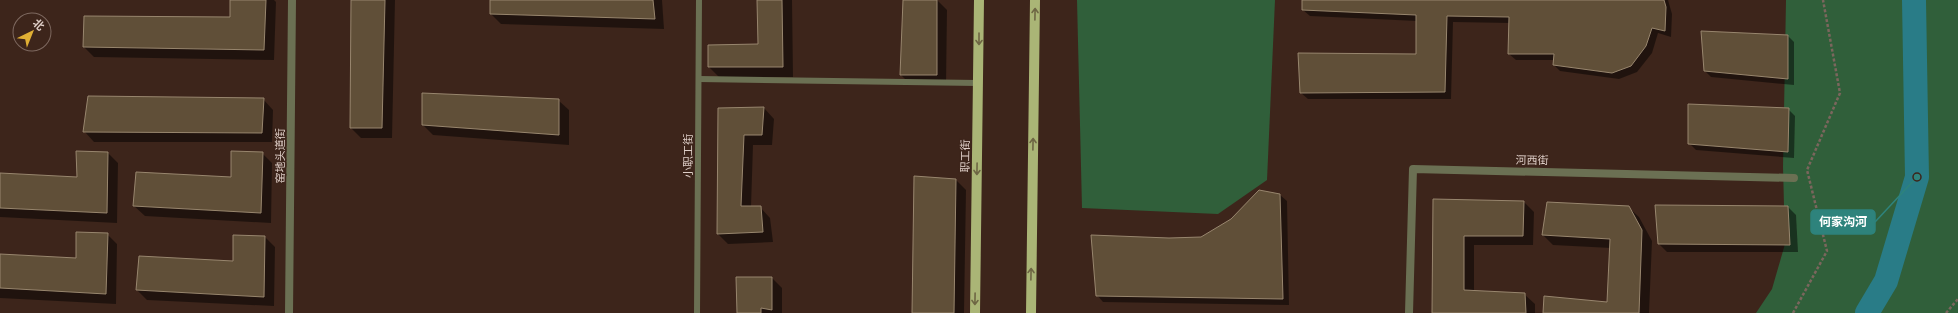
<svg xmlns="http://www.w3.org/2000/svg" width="1958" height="313" font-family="Georgia,'Noto Sans SC',serif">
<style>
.green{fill:#305f3a}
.shadow{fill:#0007}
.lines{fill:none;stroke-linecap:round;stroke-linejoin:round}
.river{stroke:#297c87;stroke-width:24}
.building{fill:#604f38;stroke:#98866e}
.path{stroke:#7b665d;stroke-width:2.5;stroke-dasharray:3 2;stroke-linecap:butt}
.service{stroke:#6b7053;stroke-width:6}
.minor{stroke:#6b7053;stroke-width:8}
.primary{stroke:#aab576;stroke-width:10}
.oneway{stroke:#6e6644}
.labels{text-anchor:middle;stroke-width:3;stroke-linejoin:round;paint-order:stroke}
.street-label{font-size:11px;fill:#dfcfc8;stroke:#3d251b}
.leader{fill:none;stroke:#2e837c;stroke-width:1.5}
.callout-dot{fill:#2e837c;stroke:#3d251b;stroke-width:1.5}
.callout{fill:#2e837c;stroke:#2e837c;stroke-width:1.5}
.callout-label{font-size:12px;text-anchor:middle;font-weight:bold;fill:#fff}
</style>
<rect width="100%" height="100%" fill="#3d251b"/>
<!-- green -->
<g class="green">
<polygon points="1077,0 1275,0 1267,180 1218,214 1082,208"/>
<polygon points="1786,0 1958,0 1958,313 1756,313 1772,289 1785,244 1783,167"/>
</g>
<!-- shadow -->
<g class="shadow">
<polygon points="231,0 274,0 276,2 274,60 94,57 84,47 231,18"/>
<polygon points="352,0 395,0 392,138 361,138 351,128"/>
<polygon points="491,0 662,0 664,29 501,24 491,14"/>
<polygon points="758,0 792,0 793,77 719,77 709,67 759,45"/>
<polygon points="937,0 947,10 946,85 911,85 901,75"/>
<polygon points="1303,0 1668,0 1672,14 1671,37 1658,33 1652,53 1637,72 1619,79 1560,71 1554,65 1554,60 1516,60 1509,54 1510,23 1453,22 1451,99 1308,99 1301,93 1417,55 1417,21 1310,16 1303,10"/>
<polygon points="1788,36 1794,42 1794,85 1711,77 1705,71"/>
<polygon points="263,99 273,110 272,142 94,142 84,131"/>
<polygon points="558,100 569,110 569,145 433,135 422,124"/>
<polygon points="764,108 774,119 772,145 753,145 751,207 760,207 770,218 773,242 728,244 718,234 719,109"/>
<polygon points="1788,109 1795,116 1794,158 1696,150 1689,143"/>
<polygon points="108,153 118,163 117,223 0,217 0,174 78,178"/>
<polygon points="262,153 272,163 271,223 145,216 134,206 232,178"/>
<polygon points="956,180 966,190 964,313 913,313"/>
<polygon points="1280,195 1287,201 1289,305 1103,302 1097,295 1169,239 1202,238"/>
<polygon points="1434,200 1524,202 1534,212 1533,245 1474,245 1474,291 1524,294 1535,304 1535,313 1433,313"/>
<polygon points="1628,207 1639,217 1652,241 1649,313 1544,313 1608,303 1611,248 1553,245 1543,235"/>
<polygon points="1788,207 1796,215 1798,252 1667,252 1659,244"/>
<polygon points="107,234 117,244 116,304 0,298 0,255 77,259"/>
<polygon points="265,237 275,247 274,306 147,300 137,290 234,262"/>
<polygon points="737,278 772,278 782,288 782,313 738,313"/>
</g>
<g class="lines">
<!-- river -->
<polyline class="river" points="1867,313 1886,281 1917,177 1914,0"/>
</g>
<!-- building -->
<g class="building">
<polygon points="230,0 266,0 264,50 83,47 84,16 230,17"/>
<polygon points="351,0 385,0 382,128 350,128"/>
<polygon points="490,0 653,0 655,19 490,14"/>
<polygon points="757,0 782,0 783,67 708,67 708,45 758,44"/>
<polygon points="903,0 937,0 937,75 900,75"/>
<polygon points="1302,0 1664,0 1666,7 1665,31 1652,28 1646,46 1631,66 1612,73 1553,65 1554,54 1508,54 1509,17 1447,16 1445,92 1300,93 1298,53 1416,54 1416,15 1302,10"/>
<polygon points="1701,31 1788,35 1788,79 1704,71"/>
<polygon points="422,93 559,99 559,135 422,125"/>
<polygon points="88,96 264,98 262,133 83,132"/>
<polygon points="1688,104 1789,108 1788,152 1688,144"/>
<polygon points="764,107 762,135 744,135 741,206 761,206 763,232 717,234 718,108"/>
<polygon points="76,151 108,152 107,213 0,208 0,173 77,177"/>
<polygon points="231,151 263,152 261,213 133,206 136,172 231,177"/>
<polygon points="914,176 956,179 954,313 912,313"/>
<polygon points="1259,190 1280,194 1283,299 1096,296 1091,235 1169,238 1201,237 1231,219"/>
<polygon points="1433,199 1524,201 1523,236 1464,236 1464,290 1525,293 1526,313 1432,313"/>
<polygon points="1547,202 1629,206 1642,230 1639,313 1543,313 1544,296 1607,302 1610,239 1542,235"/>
<polygon points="1655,205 1788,206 1790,245 1658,244"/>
<polygon points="76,232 108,233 106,294 0,288 0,254 76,258"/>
<polygon points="233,235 265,236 264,297 136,290 139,256 233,261"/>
<polygon points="736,277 772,277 772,310 761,308 761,313 737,313"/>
</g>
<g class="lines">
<!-- path -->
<g class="path">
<polyline points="1793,313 1827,251 1807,170 1840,93 1823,0"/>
<polyline points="1946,313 1958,299"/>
</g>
<!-- service -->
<g class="service">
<polyline points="699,79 978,83"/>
<polyline points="697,313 699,0"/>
</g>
<!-- minor -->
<g class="minor">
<polyline points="289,313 292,0"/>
<polyline points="1409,313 1413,169 1794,178"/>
</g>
<!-- primary -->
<g class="primary">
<polyline points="975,313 979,0"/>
<polyline points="1031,313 1035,0"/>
</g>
</g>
<!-- one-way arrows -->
<defs><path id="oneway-shaft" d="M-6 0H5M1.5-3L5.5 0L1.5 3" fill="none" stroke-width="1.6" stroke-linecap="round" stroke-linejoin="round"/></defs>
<g class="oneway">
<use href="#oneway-shaft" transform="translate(1035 14) rotate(-89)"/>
<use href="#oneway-shaft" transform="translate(979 39) rotate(90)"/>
<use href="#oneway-shaft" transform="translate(1033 144) rotate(-89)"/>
<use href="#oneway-shaft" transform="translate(977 169) rotate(91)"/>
<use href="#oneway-shaft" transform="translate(1031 274) rotate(-89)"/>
<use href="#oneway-shaft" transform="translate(975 299) rotate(91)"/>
</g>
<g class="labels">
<!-- street labels -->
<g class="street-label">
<text transform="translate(280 156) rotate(-90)" y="4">窑地头道街</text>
<text transform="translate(688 156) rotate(-90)" y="4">小职工街</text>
<text transform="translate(965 156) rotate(-89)" y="4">职工街</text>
<text transform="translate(1532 160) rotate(1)" y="4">河西街</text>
</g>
</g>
<!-- callouts -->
<path class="leader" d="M1917 177L1875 222"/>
<circle class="callout-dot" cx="1917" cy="177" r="4"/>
<rect class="callout" x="1811" y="210" width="64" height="24" rx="4"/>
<g class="callout-label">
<text x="1843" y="226">何家沟河</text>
</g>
<!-- north arrow -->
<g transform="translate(32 32) rotate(43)"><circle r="19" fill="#3d251b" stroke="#7e6960"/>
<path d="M0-3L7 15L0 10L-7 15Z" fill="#e0af34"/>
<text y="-6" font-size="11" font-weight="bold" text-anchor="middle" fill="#dfcfc8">北</text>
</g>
</svg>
